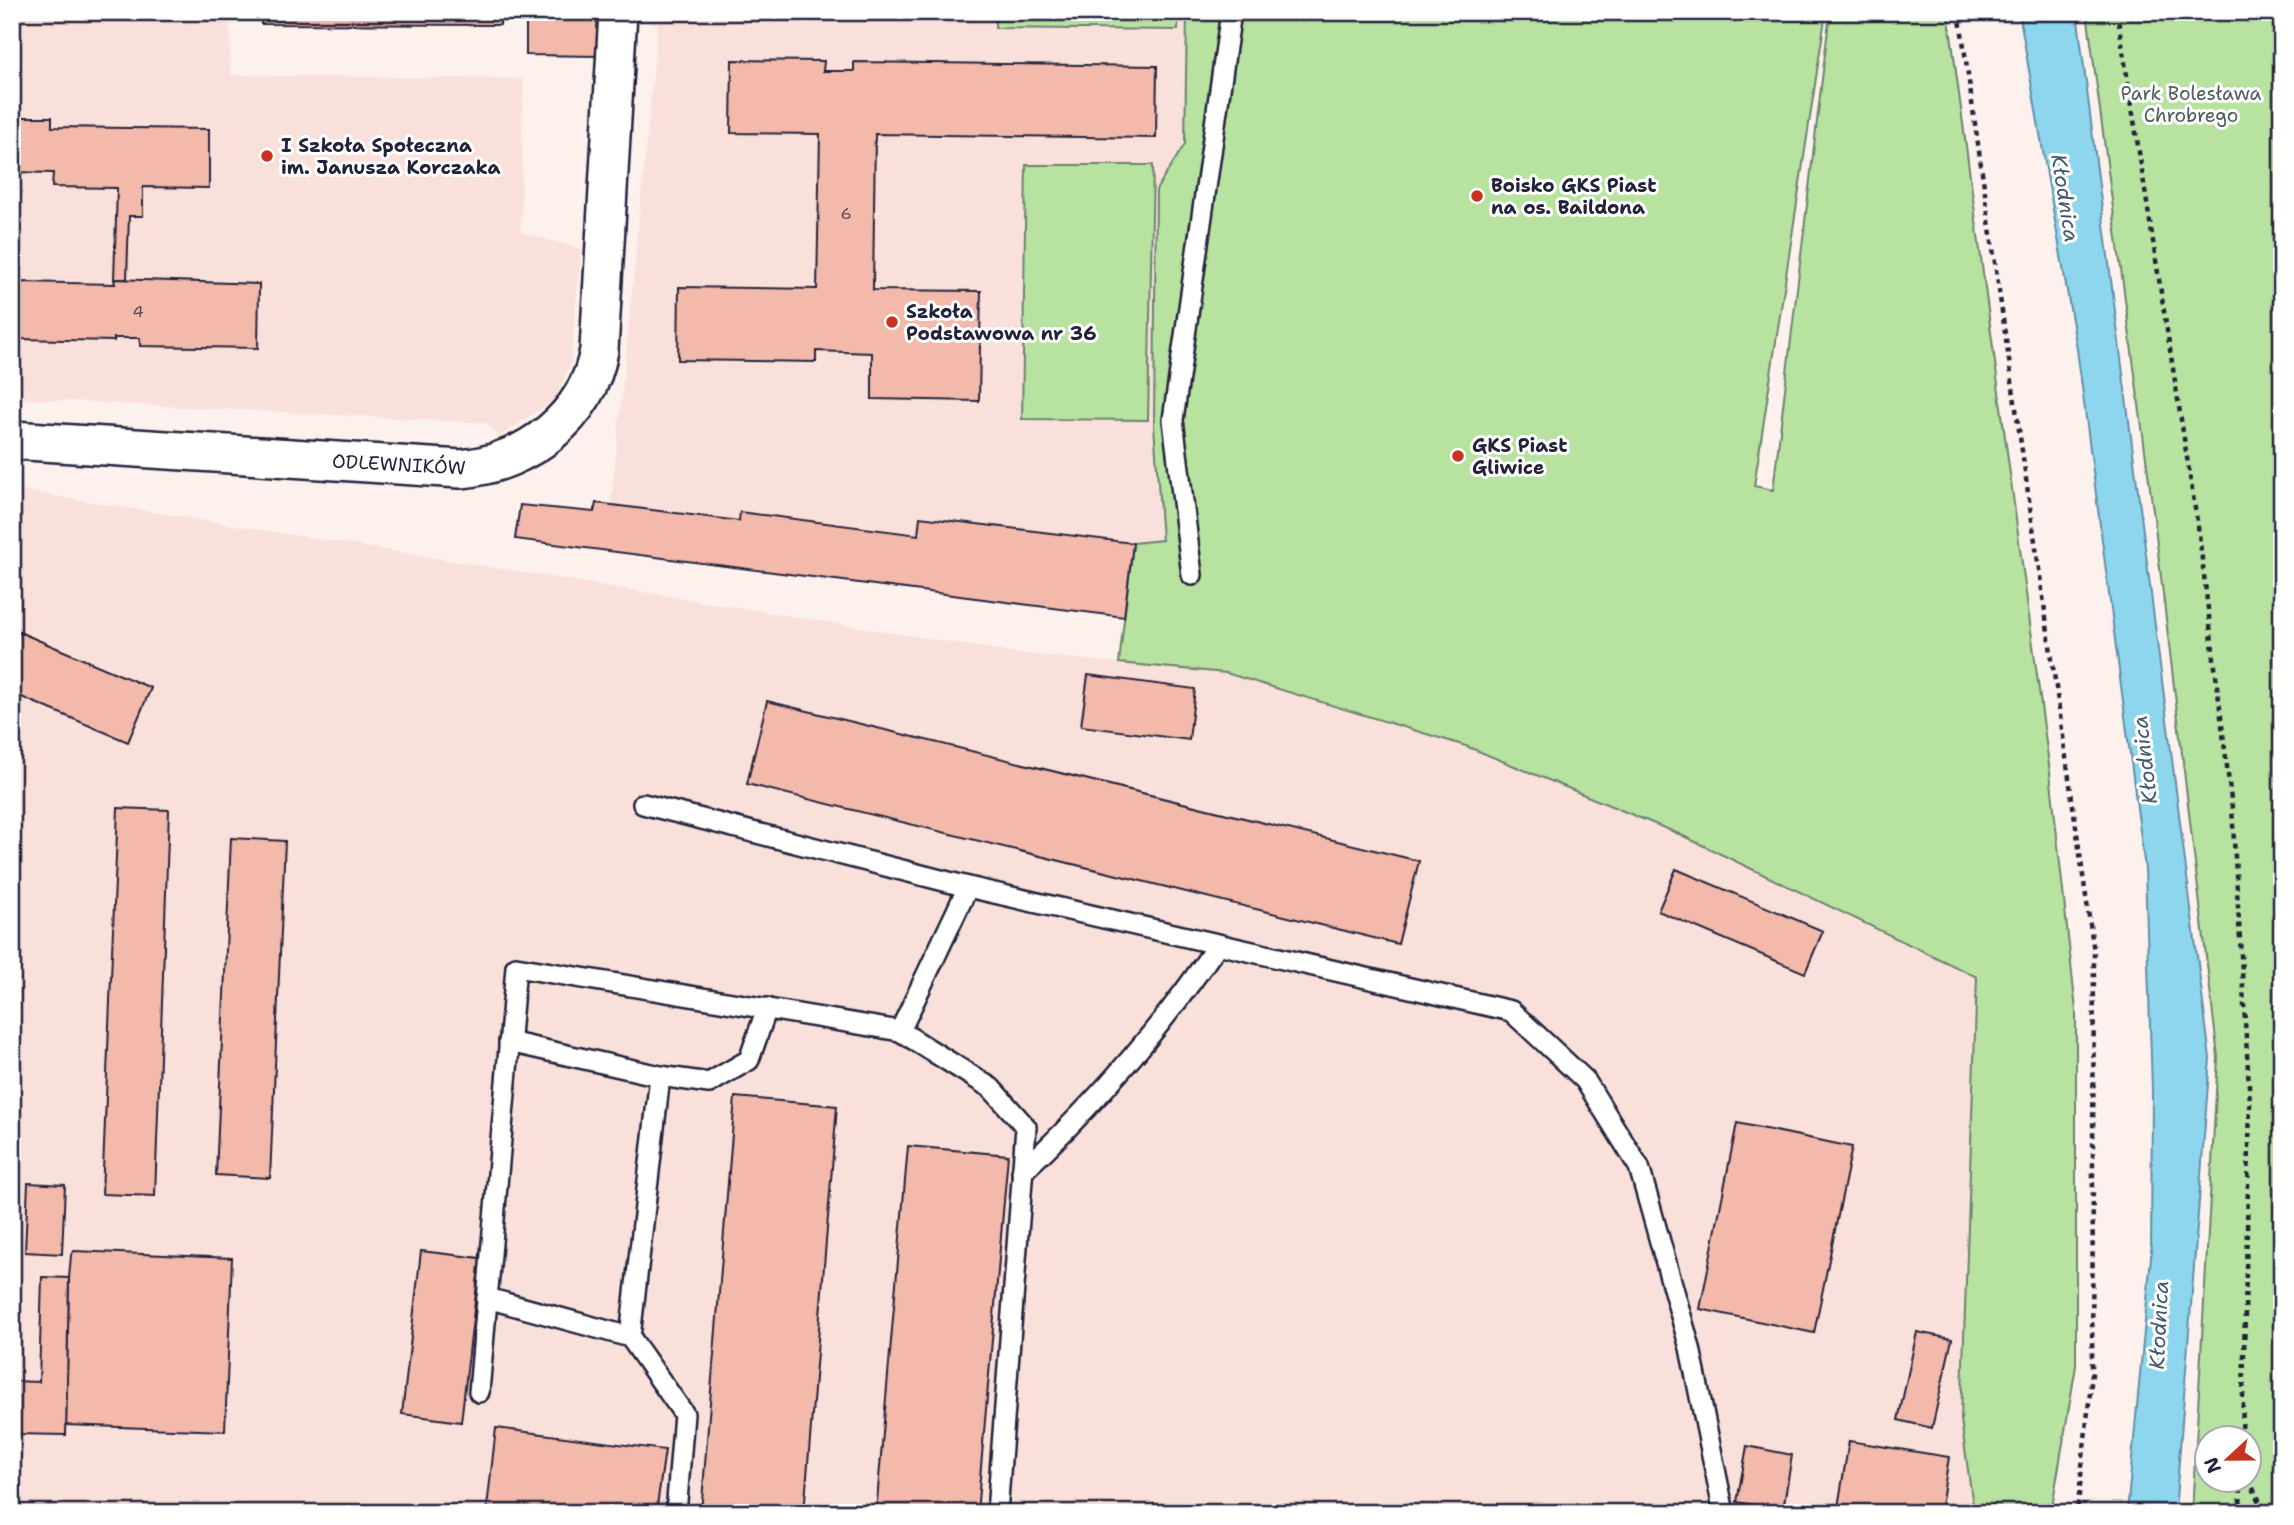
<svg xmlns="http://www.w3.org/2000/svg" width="2294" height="1525" font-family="'Shantell Sans',sans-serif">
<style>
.built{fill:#fae0da}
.green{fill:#b7e2a0;stroke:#6c826e;stroke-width:2;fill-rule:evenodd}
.water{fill:#8dd6ee;stroke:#628ea6;stroke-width:2}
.building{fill:#f3b9aa;stroke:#22223b;stroke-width:2}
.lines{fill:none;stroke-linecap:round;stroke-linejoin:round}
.lane-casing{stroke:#22223b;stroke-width:24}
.street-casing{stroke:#22223b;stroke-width:42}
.path{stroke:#22223b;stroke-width:4.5;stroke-dasharray:5 5;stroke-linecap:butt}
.lane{stroke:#fff;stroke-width:19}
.street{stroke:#fff;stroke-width:37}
.poi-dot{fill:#c8321e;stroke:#fff;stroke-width:2.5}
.labels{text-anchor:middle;stroke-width:6;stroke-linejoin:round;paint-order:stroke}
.number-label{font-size:16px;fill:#564857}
.park-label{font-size:19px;fill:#4f5c59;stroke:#fff}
.poi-label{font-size:19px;font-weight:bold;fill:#22223b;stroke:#fff;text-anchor:start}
.street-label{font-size:19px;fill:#22223b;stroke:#fff}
.water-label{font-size:21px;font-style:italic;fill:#425871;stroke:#fff}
</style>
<rect width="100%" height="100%" fill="#fdf1ee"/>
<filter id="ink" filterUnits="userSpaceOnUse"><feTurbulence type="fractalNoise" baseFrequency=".0143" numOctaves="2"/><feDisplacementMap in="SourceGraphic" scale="14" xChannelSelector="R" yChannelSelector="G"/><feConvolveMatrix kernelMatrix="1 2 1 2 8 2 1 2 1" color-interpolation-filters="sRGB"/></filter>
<g filter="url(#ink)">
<!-- built -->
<g class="built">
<polygon points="12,12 230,12 231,75 523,79 521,232 581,249 571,363 555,399 499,437 487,423 12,398"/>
<polygon points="659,12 1187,12 1185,144 1156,190 1154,425 1162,541 1133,543 921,517 918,535 740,512 739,521 611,505"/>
<polygon points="12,489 1017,653 1226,673 1466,746 1679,834 1977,977 1961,1420 1974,1513 12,1513"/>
</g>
<!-- green -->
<g class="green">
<polygon points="995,12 1179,12 1178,30 995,28"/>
<polygon points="1187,12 1826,12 1754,486 1773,490 1830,12 1948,12 2050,772 2076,1010 2076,1366 2051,1513 1974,1513 1961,1420 1977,977 1679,834 1466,746 1226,673 1119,663 1133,543 1162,540 1154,425 1156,190 1185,144"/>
<path d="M2087,12h195v1501h-90l26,-456 -64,-539zM2206,1438h42v42h-42z"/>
<polygon points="1026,165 1153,165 1148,420 1022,419"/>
</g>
<!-- water -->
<polygon class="water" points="2019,12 2077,12 2210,1058 2175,1513 2127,1513 2151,1257 2152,1089 2145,869 2077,349"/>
<!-- building -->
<g class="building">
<polygon points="261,12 500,12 500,25 261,24"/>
<polygon points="526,12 601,12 601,56 526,55"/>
<polygon points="732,60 824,61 823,71 854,71 854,62 1157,66 1156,138 875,134 873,290 981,291 979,401 872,399 872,353 816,351 816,362 678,360 679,287 817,289 820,134 731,133"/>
<polygon points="12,117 52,117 52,127 209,129 209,188 143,187 143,216 129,216 127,279 114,279 117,188 52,187 53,173 12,172"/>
<polygon points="114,279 259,284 258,348 140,346 140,338 114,338 114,341 17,339 19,282 115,284"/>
<polygon points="596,503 739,521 740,512 918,535 920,517 1133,543 1124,617 515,539 520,505 594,512"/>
<polygon points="12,629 151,688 128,742 12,693"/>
<polygon points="1088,675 1195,689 1189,740 1081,726"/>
<polygon points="767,701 1419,861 1398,944 747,784"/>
<polygon points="118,808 169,810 155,1196 102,1194"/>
<polygon points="231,838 285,841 270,1178 216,1175"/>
<polygon points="1676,869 1823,931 1805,973 1658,911"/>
<polygon points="735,1097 837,1106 804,1513 701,1513"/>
<polygon points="1737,1123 1852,1147 1814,1333 1700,1309"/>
<polygon points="908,1146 1008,1155 977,1513 876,1513"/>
<polygon points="28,1183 65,1185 62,1254 25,1252"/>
<polygon points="74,1251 232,1258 225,1431 66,1425 69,1278 71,1255"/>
<polygon points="421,1251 480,1258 461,1422 402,1414"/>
<polygon points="42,1277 69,1278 66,1435 12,1434 12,1381 39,1382"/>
<polygon points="1917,1332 1952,1339 1932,1428 1898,1420"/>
<polygon points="496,1428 665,1450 656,1513 522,1513 487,1508"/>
<polygon points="1849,1441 1949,1457 1940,1513 1837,1513"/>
<polygon points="1747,1446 1792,1455 1783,1510 1737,1502"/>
</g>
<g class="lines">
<defs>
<g id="lane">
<polyline points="1192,575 1173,420 1231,12"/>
<polyline points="643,804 968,887 1511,1011 1585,1080 1639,1167 1690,1348 1724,1513"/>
<polyline points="900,1031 968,887"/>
<polyline points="509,1042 660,1076 630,1337"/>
<polyline points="660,1076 709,1083 749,1060 767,1008"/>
<path d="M1022,1172c73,-68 140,-145 196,-228"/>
<polyline points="487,1298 630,1337 684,1414 676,1513"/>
<polyline points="479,1392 516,967 900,1031 991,1088 1026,1127 997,1513"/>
</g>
<path id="street" d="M12,440l449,29c66,-6 127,-52 138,-119l19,-338"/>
</defs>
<!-- lane casing -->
<use href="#lane" class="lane-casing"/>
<!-- street casing -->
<use href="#street" class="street-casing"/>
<!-- path -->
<g class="path">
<polyline points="1959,12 2094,952 2092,1374 2077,1513"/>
<polyline points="2117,12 2199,534 2232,808 2250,1103 2242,1438"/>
<polyline points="2248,1479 2266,1513"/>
<polyline points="2240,1513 2241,1480"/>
</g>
<!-- lane -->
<use href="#lane" class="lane"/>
<!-- street -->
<use href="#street" class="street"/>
</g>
</g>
<!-- markers -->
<g class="poi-dot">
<circle cx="267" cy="156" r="7"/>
<circle cx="1477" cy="196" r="7"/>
<circle cx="892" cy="322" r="7"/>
<circle cx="1458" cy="456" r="7"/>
</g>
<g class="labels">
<!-- number labels -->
<g class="number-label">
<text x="846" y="219">6</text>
<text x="138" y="317">4</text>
</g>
<!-- park labels -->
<g class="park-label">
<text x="2191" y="100">Park Bolesława<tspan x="2191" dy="22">Chrobrego</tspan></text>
</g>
<!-- poi labels -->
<g class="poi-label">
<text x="281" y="152">I Szkoła Społeczna<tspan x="281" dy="22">im. Janusza Korczaka</tspan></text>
<text x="1491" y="192">Boisko GKS Piast<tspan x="1491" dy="22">na os. Baildona</tspan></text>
<text x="906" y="318">Szkoła<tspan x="906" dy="22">Podstawowa nr 36</tspan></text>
<text x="1472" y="452">GKS Piast<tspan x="1472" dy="22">Gliwice</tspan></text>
</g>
<!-- street labels -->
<g class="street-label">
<text transform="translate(399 464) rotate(3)" y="7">ODLEWNIKÓW</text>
</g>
<!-- water labels -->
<g class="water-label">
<text transform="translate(2065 198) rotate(81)" y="7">Kłodnica</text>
<text transform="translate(2145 760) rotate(-97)" y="7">Kłodnica</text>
<text transform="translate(2159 1325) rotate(-87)" y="7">Kłodnica</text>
</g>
</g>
<!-- margin -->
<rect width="2294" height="1525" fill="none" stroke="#fff" stroke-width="42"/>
<rect x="21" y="21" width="2252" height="1483" fill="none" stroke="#22223b" stroke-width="2.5" filter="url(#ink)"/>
<!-- north arrow -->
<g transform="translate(2228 1459) rotate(248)"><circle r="33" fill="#ffffff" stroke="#a7a7b1" stroke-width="2"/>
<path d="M0-5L12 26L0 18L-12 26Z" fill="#c8321e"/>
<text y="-10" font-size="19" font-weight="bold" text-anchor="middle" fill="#22223b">N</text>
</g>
</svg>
